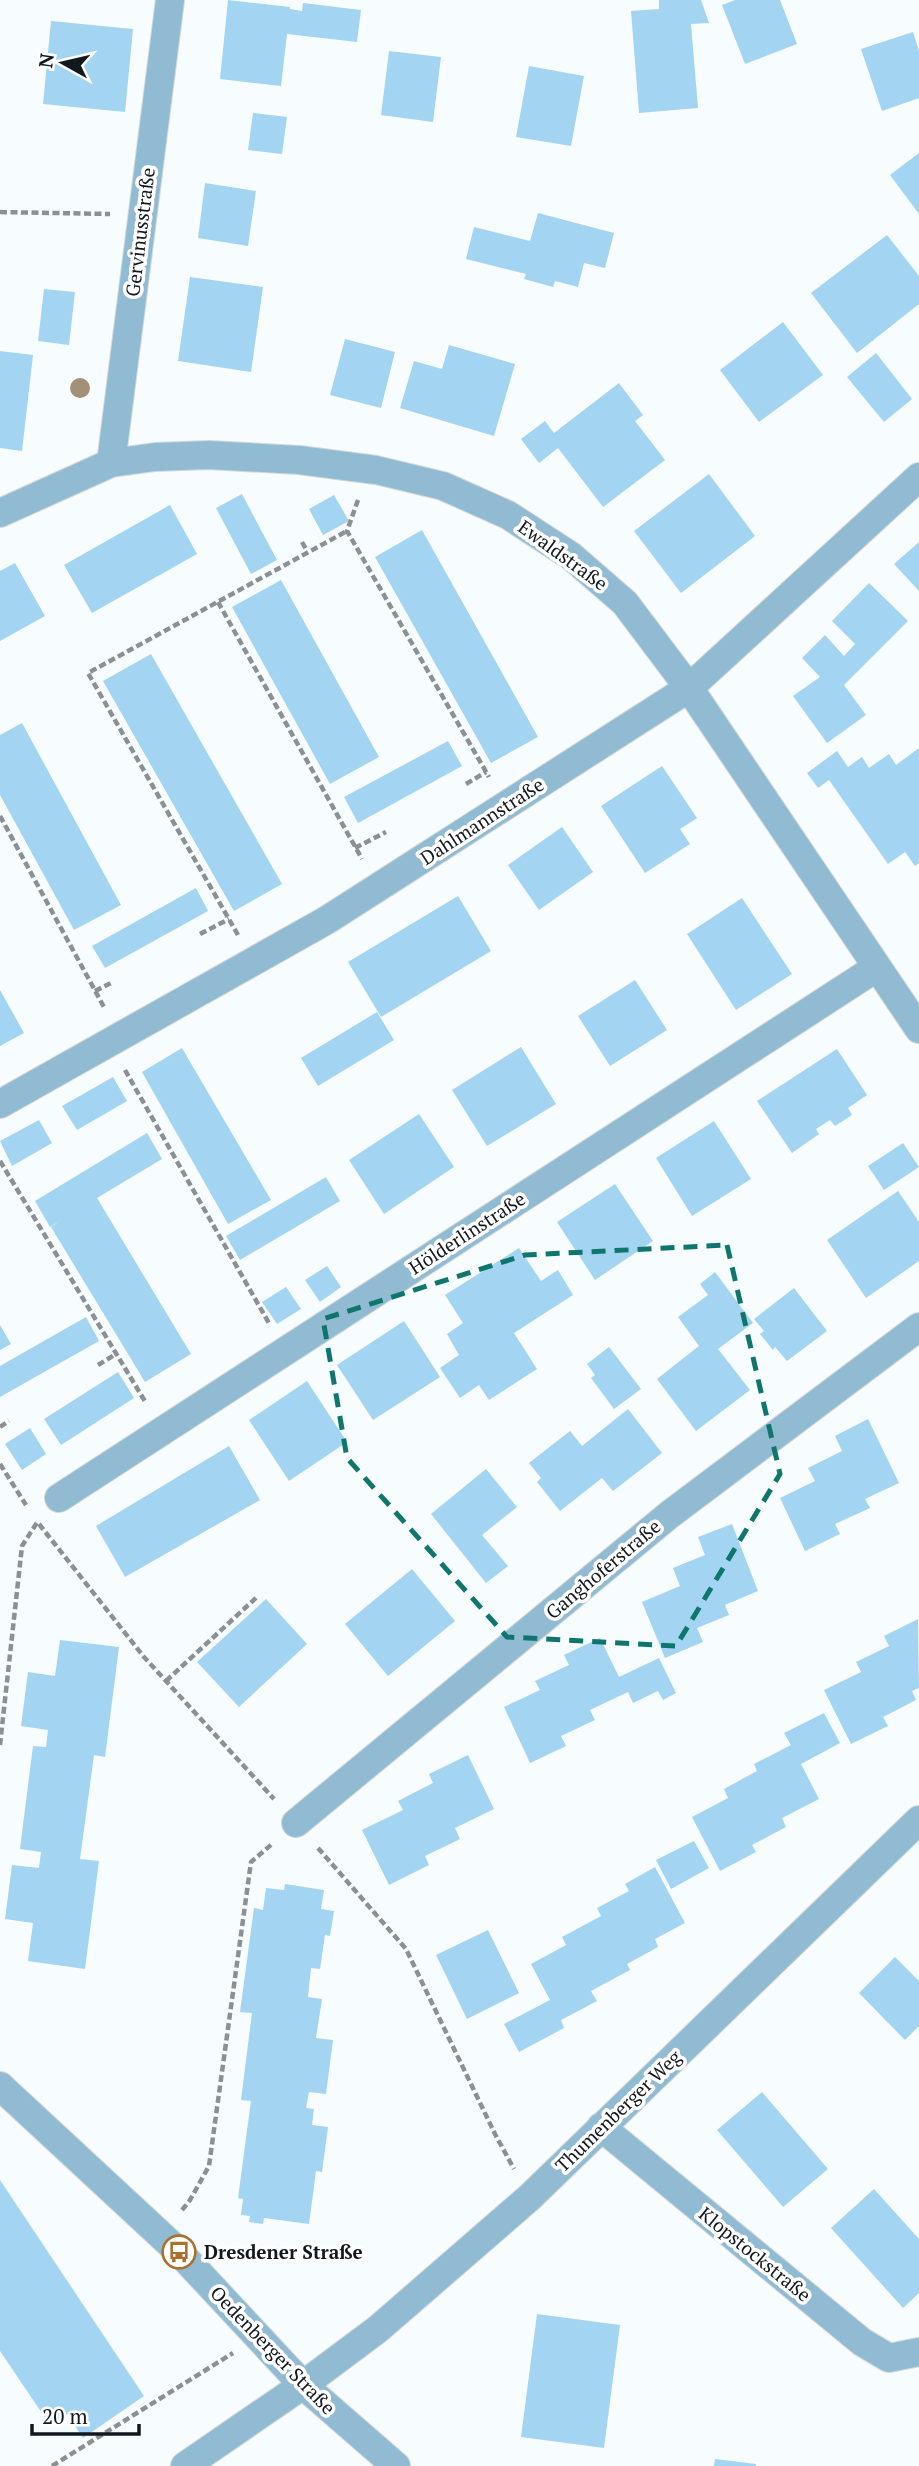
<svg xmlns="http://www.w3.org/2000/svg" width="919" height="2466" font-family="'PT Serif',serif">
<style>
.building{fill:#a3d5f2}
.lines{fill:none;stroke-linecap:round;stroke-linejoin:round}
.street-casing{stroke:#d2d8da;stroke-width:30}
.path{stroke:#8a9093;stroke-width:4.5;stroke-dasharray:7 3.5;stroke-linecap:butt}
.street{stroke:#91bbd3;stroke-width:28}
.tree{fill:#a29178}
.marked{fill:none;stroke:#0f766e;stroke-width:5;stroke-dasharray:14 9;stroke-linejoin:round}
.labels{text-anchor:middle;stroke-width:7;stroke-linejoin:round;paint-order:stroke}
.street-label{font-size:19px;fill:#12191e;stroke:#fff}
.poi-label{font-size:19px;font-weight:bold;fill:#12191e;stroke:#fff;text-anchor:start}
</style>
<rect width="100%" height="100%" fill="#f7fcfe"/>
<!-- building -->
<g class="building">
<polygon points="228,0 290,7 290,9 302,11 303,3 361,10 357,42 287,34 281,86 220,79"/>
<polygon points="659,0 701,0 709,23 691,24 698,108 639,113 631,11 659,9"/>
<polygon points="735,0 780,0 797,44 745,64 722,5"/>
<polygon points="51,21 133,29 125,112 43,104"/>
<polygon points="913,32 919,51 919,98 882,111 861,49"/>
<polygon points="389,51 441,57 433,122 381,115"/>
<polygon points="529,66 584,76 571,146 516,137"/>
<polygon points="253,113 287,117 282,154 248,150"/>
<polygon points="919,153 919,214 890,175"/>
<polygon points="205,183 256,191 248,246 198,238"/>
<polygon points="538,213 614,233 605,268 584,263 578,287 555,281 553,287 524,279 526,274 466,259 474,227 530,241"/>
<polygon points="887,235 919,276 919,304 857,353 811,293"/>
<polygon points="190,277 263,287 251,372 178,361"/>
<polygon points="44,289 75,292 69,345 38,341"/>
<polygon points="783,322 823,375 759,422 720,370"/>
<polygon points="345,339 395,352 381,408 330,395"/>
<polygon points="449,345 515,364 494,436 400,408 414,361 442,369"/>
<polygon points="0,351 33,355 22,451 0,448"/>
<polygon points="876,353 912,399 884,422 847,377"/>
<polygon points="619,383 643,415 635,421 665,460 603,507 558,448 539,463 521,439 545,421 554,433"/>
<polygon points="709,474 755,536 681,593 634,531"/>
<polygon points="242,494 277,560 251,574 216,508"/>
<polygon points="334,495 349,521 323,535 309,509"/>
<polygon points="170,505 197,554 92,613 64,565"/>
<polygon points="422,530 538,737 491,763 375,557"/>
<polygon points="919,542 919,591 894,564"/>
<polygon points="15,563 45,616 0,641 0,571"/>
<polygon points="281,580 379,757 330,784 232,607"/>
<polygon points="869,583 908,621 844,685 866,715 827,743 793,696 820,677 802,658 825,635 844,656 855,644 832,621"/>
<polygon points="151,654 282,884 234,911 103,681"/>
<polygon points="22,723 121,905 74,930 0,795 0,735"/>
<polygon points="448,741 462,766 358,823 344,797"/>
<polygon points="919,748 919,863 915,866 905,852 888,864 829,780 818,788 807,773 837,751 848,767 862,757 869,768 889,754 896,765"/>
<polygon points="662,766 697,818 680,829 690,844 645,873 601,806"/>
<polygon points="562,827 593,872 539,910 508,865"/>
<polygon points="196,888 208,911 105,968 92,946"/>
<polygon points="458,896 491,951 381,1017 348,962"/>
<polygon points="742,898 792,974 736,1010 687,934"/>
<polygon points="635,980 667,1030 610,1066 578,1016"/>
<polygon points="0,990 24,1033 0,1046"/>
<polygon points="377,1012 394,1040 318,1086 301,1058"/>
<polygon points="521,1047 556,1104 487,1146 452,1090"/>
<polygon points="182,1048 271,1200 228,1224 142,1072"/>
<polygon points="837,1049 867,1095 848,1108 852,1115 835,1126 830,1120 816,1129 819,1134 792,1153 757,1101"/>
<polygon points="113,1077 127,1101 77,1130 62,1106"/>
<polygon points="419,1114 454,1167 384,1214 349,1160"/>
<polygon points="39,1120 52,1143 12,1166 0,1141"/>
<polygon points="714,1121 751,1179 692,1216 656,1158"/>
<polygon points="147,1133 162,1159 97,1198 191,1354 145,1382 51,1227 61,1220 50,1227 35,1201"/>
<polygon points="903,1143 919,1167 884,1190 868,1166"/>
<polygon points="326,1177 340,1201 240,1260 226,1236"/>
<polygon points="615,1184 653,1241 595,1280 557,1222"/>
<polygon points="898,1191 919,1222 919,1261 866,1298 827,1240"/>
<polygon points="519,1248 541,1281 558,1270 573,1295 514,1333 537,1369 489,1400 479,1385 460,1398 440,1368 459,1355 447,1334 463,1323 445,1295"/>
<polygon points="327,1266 341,1287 320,1302 305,1280"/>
<polygon points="715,1272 753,1323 718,1349 750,1390 696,1431 657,1379 699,1346 678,1317 708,1295 700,1284"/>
<polygon points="286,1287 301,1309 277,1324 262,1302"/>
<polygon points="794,1288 827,1331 787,1361 775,1347 773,1350 760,1334 764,1331 754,1319"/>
<polygon points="86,1317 99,1341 0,1397 0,1366"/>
<polygon points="404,1321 440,1377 373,1420 337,1365"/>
<polygon points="0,1325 11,1344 0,1350"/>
<polygon points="609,1347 641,1389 614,1409 591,1378 595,1375 587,1364"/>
<polygon points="118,1372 134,1398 61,1445 44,1419"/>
<polygon points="307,1381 347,1442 289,1481 249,1420"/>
<polygon points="628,1409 662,1453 613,1491 602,1478 560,1511 537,1482 541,1478 529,1463 570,1431 582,1446"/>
<polygon points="868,1419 899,1483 865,1499 870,1508 835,1524 840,1534 805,1551 780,1498 815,1481 808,1468 842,1451 835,1436"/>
<polygon points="30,1428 46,1454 22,1470 5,1444"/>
<polygon points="229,1446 260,1500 125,1577 96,1526"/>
<polygon points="486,1469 517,1507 482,1535 508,1566 486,1583 431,1514"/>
<polygon points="732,1524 758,1591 725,1605 729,1615 697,1628 703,1642 665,1658 642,1602 680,1586 673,1568 705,1555 698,1537"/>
<polygon points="412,1569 455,1621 388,1676 345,1624"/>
<polygon points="266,1599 307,1644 239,1707 197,1662"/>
<polygon points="918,1619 919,1688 912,1691 916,1700 883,1717 888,1726 851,1744 824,1690 861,1672 856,1662 889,1646 884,1636"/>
<polygon points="600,1638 619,1677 659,1658 676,1693 663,1700 658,1691 633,1703 628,1692 590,1710 595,1720 561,1736 566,1746 530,1763 504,1707 540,1690 535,1681 569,1665 564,1655"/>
<polygon points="60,1640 119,1647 105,1757 94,1755 80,1859 99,1861 85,1969 28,1961 33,1923 5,1919 12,1865 39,1868 41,1852 20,1849 33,1746 46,1747 48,1730 21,1726 28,1672 55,1676"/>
<polygon points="824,1713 840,1743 801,1764 819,1799 782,1818 786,1827 752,1845 756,1852 720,1871 692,1817 728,1798 724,1789 757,1771 754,1764 791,1745 784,1733"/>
<polygon points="468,1755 494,1809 455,1828 460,1839 425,1856 429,1865 389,1885 362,1830 403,1810 398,1801 433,1783 429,1774"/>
<polygon points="694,1841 709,1868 671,1889 656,1860"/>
<polygon points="655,1867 685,1923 655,1939 658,1947 627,1964 630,1970 591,1991 597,2001 561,2020 564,2028 519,2052 504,2024 550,2000 531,1964 566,1945 562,1937 601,1916 597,1908 629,1891 625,1884"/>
<polygon points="285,1884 324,1890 321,1909 334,1911 330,1936 325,1935 320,1969 311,1968 308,1997 322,1999 316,2038 333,2040 326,2094 309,2092 306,2108 314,2109 312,2125 328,2127 322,2172 316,2171 309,2224 264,2218 263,2224 249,2222 250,2216 241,2215 243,2199 238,2198 251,2101 241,2100 252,2013 240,2012 254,1908 263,1910 266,1888 284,1890"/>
<polygon points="488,1930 519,1993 467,2019 436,1955"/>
<polygon points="895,1957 919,1981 919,2026 905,2040 859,1993"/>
<polygon points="762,2092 828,2169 783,2207 717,2130"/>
<polygon points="0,2180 144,2396 83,2438 67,2414 50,2425 0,2351"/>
<polygon points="874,2189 919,2239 919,2293 903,2308 831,2228"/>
<polygon points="537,2314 620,2325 604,2448 521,2437"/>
<polygon points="715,2459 756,2464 756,2466 714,2466"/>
</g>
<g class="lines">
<defs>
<g id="street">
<polyline points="111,463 170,0"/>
<polyline points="0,513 111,463 155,457 209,455 299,460 376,470 443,486 508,515 571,556 625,603 689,688 919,1029"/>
<polyline points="0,1104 327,920 689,688 919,477"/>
<polyline points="59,1498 876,968"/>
<polyline points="296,1823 669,1515 919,1327"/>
<polyline points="0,2086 179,2252 303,2385 396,2466"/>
<polyline points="601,2127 862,2342 889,2358 919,2352"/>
<polyline points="185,2466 303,2385 378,2329 530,2197 919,1820"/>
</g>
</defs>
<!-- street casing -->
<use href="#street" class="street-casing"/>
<!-- path -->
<g class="path">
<polyline points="0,212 110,214"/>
<polyline points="358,500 347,531 489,777"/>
<polyline points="302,542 307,551"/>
<polyline points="218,602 362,859"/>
<polyline points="466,784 486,772"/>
<polyline points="0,816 105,1009"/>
<polyline points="355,848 386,832"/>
<polyline points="200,934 229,919"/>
<polyline points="238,935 88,673 347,531"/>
<polyline points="95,991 111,983"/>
<polyline points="125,1070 270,1325"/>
<polyline points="0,1161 146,1403"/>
<polyline points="98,1365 116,1354"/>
<polyline points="0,1427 9,1421"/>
<polyline points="0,1464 26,1505"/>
<polyline points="39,1524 144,1657 274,1799"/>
<polyline points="166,1681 258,1596"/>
<polyline points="0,1745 22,1546 38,1521"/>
<polyline points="318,1848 406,1949 495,2134 514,2169"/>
<polyline points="182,2210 190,2200 209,2166 251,1862 272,1844"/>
<polyline points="52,2466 233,2353"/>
</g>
<!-- street -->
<use href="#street" class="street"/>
</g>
<!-- trees -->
<circle class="tree" cx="80" cy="388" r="10"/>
<!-- marked area -->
<path class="marked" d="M727,1245l53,229 -104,172 -169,-9 -160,-179 -24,-139 202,-64z"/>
<!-- icons -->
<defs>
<symbol id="bus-ring" viewBox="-11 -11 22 22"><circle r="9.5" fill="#fff" stroke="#a9702e" stroke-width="1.5"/><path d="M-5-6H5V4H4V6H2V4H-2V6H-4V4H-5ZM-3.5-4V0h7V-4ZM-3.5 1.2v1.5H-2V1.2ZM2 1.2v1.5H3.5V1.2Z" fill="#a9702e"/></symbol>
</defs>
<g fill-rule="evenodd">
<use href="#bus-ring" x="160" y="2233" width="38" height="38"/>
</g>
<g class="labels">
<!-- street labels -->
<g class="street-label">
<text transform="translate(140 232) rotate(-83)" y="7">Gervinusstraße</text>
<text transform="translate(563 555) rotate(36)" y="7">Ewaldstraße</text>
<text transform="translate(482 821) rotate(-33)" y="7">Dahlmannstraße</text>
<text transform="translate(467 1233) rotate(-33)" y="7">Hölderlinstraße</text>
<text transform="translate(603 1569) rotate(-40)" y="7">Ganghoferstraße</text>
<text transform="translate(618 2111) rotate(-44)" y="7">Thumenberger Weg</text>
<text transform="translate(755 2254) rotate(39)" y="7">Klopstockstraße</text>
<text transform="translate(273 2350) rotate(46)" y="7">Oedenberger Straße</text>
</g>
<!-- poi labels -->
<g class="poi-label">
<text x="204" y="2259">Dresdener Straße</text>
</g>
</g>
<!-- north arrow -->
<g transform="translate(63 63) rotate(278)" stroke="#ffffff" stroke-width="5" paint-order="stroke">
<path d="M0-5L12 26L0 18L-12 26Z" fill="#12191e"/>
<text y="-10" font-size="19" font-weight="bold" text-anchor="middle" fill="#12191e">N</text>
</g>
<!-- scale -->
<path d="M32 2424v10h107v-10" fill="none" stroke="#12191e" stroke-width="3.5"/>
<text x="42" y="2424" font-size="21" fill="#12191e" stroke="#ffffff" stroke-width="5" paint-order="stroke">20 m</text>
</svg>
